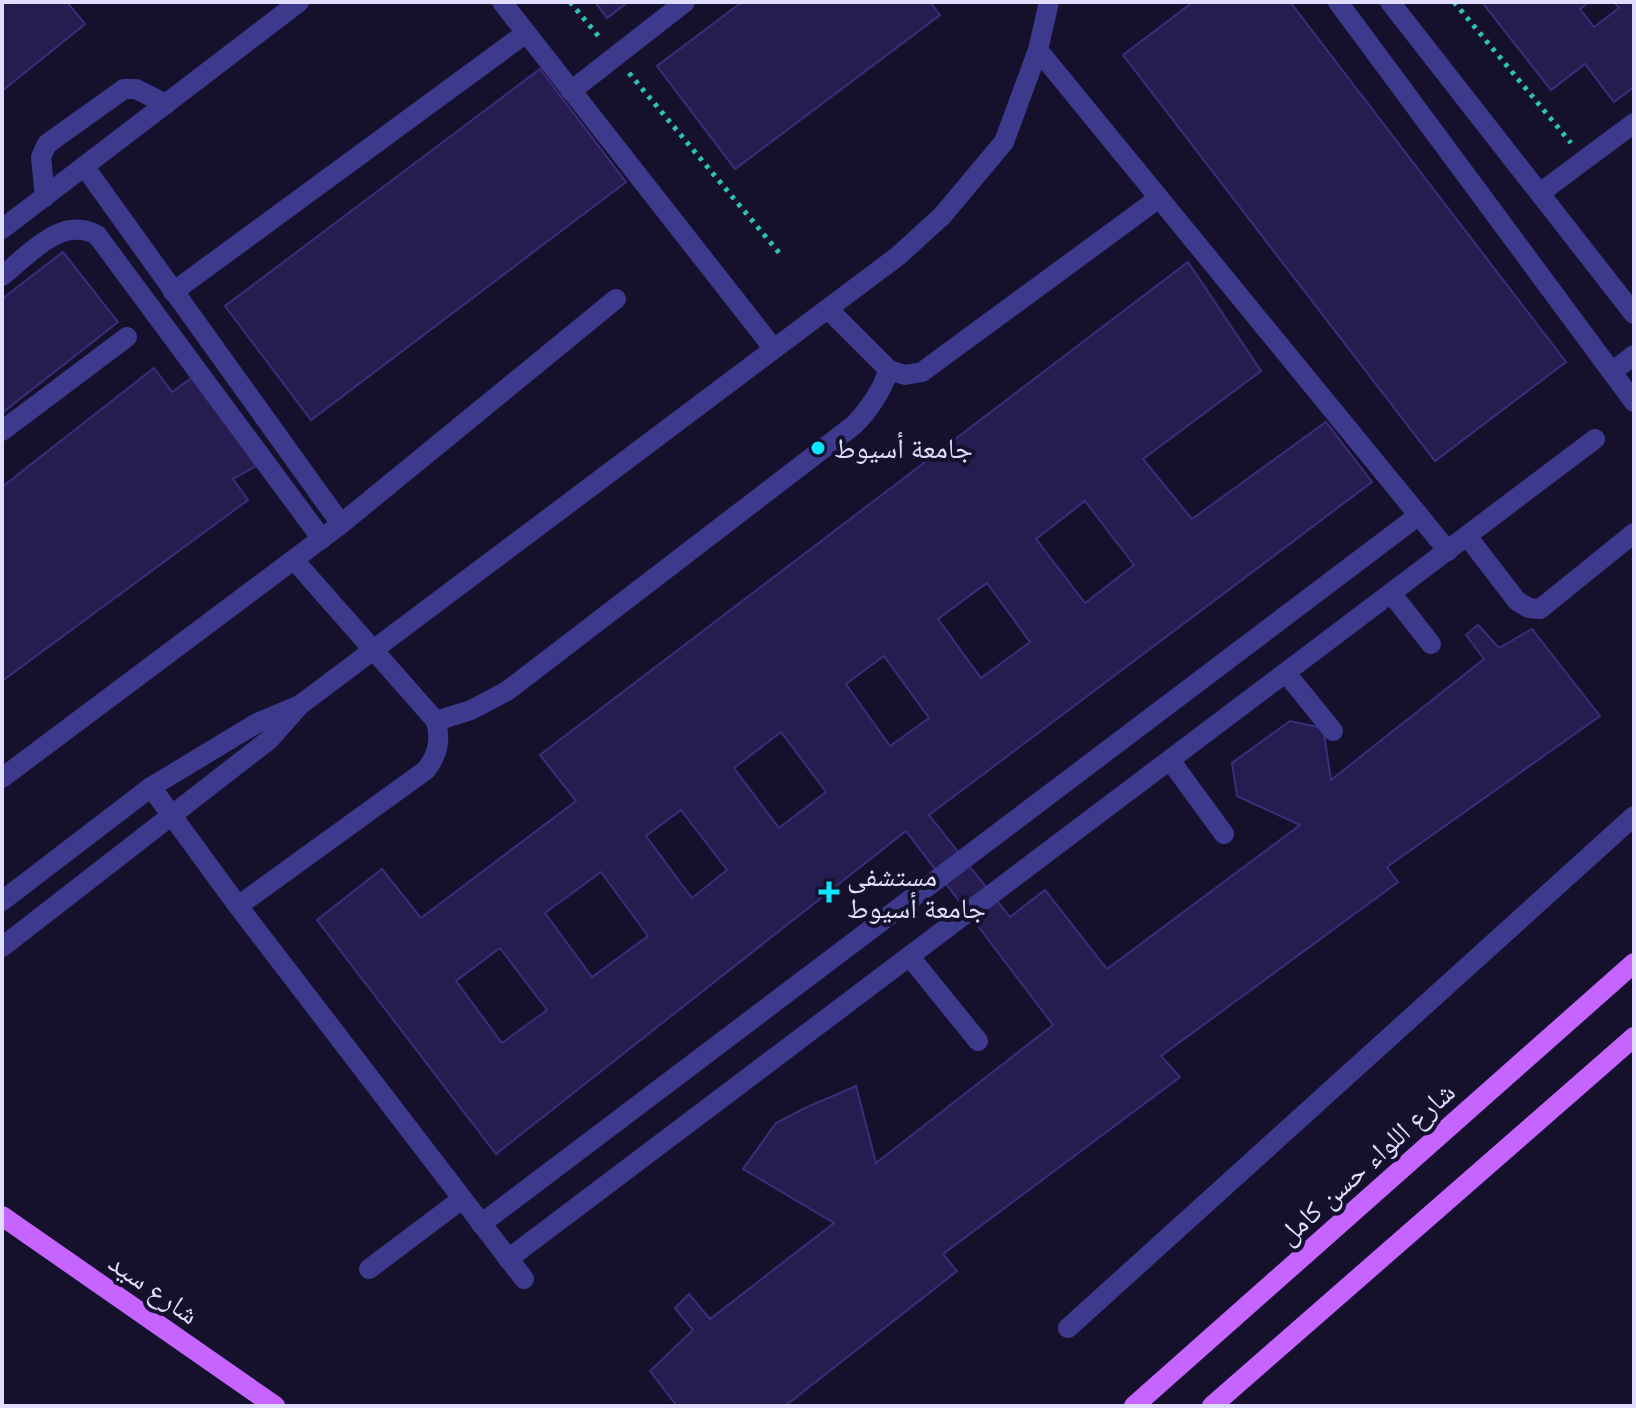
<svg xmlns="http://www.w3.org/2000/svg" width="1636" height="1408" font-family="'Golos Text','Noto Naskh Arabic',sans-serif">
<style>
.building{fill:#261c4f;stroke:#3c2d7c;stroke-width:2;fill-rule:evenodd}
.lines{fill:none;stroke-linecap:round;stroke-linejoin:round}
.path{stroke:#2cc4ba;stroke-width:5;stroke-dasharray:4 6;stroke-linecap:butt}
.minor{stroke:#3d3a8e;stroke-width:20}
.major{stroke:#c564ff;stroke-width:20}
.poi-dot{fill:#09e7ff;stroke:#15112d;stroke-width:3}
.labels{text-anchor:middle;stroke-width:8;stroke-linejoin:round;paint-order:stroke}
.poi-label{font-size:28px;fill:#e1ddff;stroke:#15112d;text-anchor:start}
.street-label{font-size:28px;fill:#e1ddff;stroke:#15112d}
</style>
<rect width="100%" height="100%" fill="#15112d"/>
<!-- building -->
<g class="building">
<polygon points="2,2 67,2 85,24 2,91"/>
<polygon points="595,2 628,2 607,18"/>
<polygon points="742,2 930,2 940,15 735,169 657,66"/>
<polygon points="1193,2 1290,2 1566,362 1435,461 1123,55"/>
<polygon points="1482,2 1589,2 1580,9 1594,27 1619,8 1614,2 1634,2 1634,87 1614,102 1585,64 1551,90"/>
<polygon points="540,69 626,182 311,420 225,306"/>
<polygon points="63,252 118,322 2,413 2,299"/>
<path d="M1188,262l73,109 -118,88 49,60 134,-97 46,60 -443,333 81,102 35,-27 62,79 193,-144 -63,-29 -5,-33 58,-42 33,7 8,52 153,-121 -18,-24 12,-10 21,23 33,-19 68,87 -213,151 11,15 -237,174 19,21 -237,177 14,17 -172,135h-108l-27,-35 43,-41 -18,-22 14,-14 21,25 124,-96 -91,-54 33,-46 29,-15 51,-22 20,77 177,-138 -147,-194 -410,323 -179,-234 65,-51 39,49 155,-117 -36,-46zM1085,501l49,64 -49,38 -49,-64zM987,583l43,59 -49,36 -43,-59zM884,656l45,62 -39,28 -44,-62zM781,732l45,60 -47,36 -45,-60zM681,810l46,60 -35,28 -46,-62zM601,872l47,64 -56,41 -47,-64zM500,948l47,62 -45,33 -46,-62z"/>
<polygon points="154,368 172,392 194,376 258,465 233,479 248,500 2,681 2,487"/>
</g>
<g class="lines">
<!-- path -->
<g class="path">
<polyline points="570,2 600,38"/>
<polyline points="1454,2 1571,143"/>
<polyline points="629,73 781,255"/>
</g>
<!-- minor -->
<g class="minor">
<polyline points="502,2 774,349"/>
<polyline points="1338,2 1634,402"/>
<polyline points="1390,2 1634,314"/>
<polyline points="1038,50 1448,551"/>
<polyline points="571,91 685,2"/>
<polyline points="84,166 341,524"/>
<polyline points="1540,193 1634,123"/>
<polyline points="45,197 41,157 47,144 124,89 136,89 166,104"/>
<polyline points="2,229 299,2"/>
<path d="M2,276c27,-21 59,-61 95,-41l225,304"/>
<polyline points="173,292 526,33"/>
<polyline points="828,309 889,370 905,375 922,372 1159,198"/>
<polyline points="1612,372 1634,355"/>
<polyline points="2,431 127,337"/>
<polyline points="1467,536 1517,601 1529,608 1540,609 1634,533"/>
<polyline points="1391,593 1431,644"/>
<polyline points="1286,673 1333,731"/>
<path d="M436,721l35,-11 36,-19 347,-266c17,-17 27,-33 35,-55"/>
<polyline points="1170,760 1224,834"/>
<polyline points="2,778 341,524 616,299"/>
<polyline points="151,787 238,906 524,1279"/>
<polyline points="2,901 151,787 257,723 300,705"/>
<path d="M238,906l188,-136c12,-16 15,-29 10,-49l-142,-161"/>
<polyline points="2,947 270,739 300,705 898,256 942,216 1004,142 1038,50 1049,2"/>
<polyline points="910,957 978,1041"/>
<polyline points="481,1224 1419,515"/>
<polyline points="508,1259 1595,439"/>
<polyline points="369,1269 462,1199"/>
<polyline points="1068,1328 1634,816"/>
</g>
<!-- major -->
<g class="major">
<polyline points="2,1216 275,1406"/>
<polyline points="1134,1406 1634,963"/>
<polyline points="1212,1406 1634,1037"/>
</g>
</g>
<!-- markers -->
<g class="poi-dot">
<circle cx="818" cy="448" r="8"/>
<path d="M825 880h8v8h8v8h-8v8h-8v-8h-8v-8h8z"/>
</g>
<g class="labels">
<!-- poi labels -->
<g class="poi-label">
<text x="834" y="458">جامعة أسيوط</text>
<text x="847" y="886">مستشفی<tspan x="847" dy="32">جامعة أسيوط</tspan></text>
</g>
<!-- street labels -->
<g class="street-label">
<text transform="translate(1366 1163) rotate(-42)" y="10">شارع اللواء حسن كامل</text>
<text transform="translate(154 1288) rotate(35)" y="10">شارع سيد</text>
</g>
</g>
<!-- border -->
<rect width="1636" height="1408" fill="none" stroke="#e1ddff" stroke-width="8"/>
</svg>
